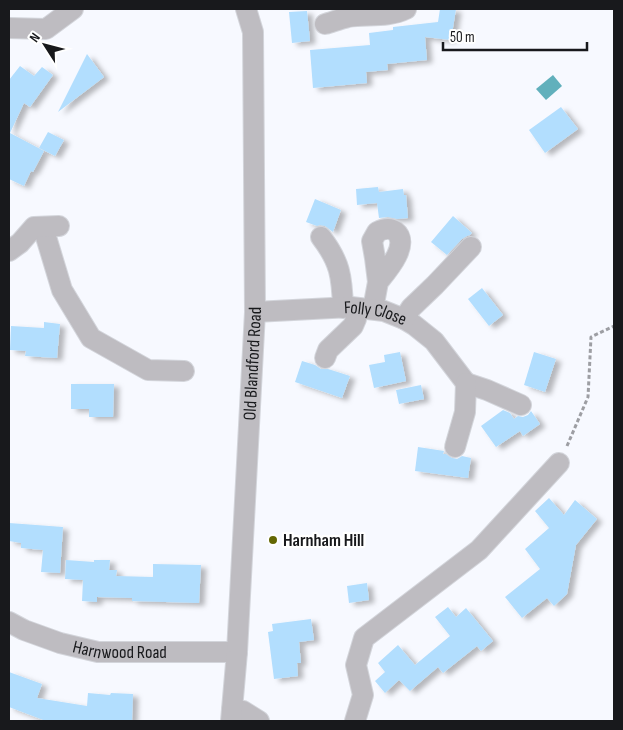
<svg xmlns="http://www.w3.org/2000/svg" width="623" height="730" font-family="'Sofia Sans Condensed',sans-serif">
<style>
.water{fill:#61b0bc}
.building{fill:#b2defe;filter:url(#shadow)}
.lines{fill:none;stroke-linecap:round;stroke-linejoin:round}
.minor-casing{stroke:#d3d5db;stroke-width:22}
.path{stroke:#9d9ea3;stroke-width:3;stroke-dasharray:4 2.5;stroke-linecap:butt}
.minor{stroke:#bebcc1;stroke-width:20}
.poi-dot{fill:#636703;stroke:#fff;stroke-width:2}
.labels{text-anchor:middle;stroke-width:4.5;stroke-linejoin:round;paint-order:stroke}
.street-label{font-size:18px;fill:#18191c;stroke:#fff}
.poi-label{font-size:18px;font-weight:bold;fill:#18191c;stroke:#fff;text-anchor:start}
</style>
<defs>
<filter id="shadow"><feDropShadow dx="5.5" dy="3" stdDeviation="2.5" flood-color="#0004"/></filter>
</defs>
<rect width="100%" height="100%" fill="#f7f9ff"/>
<!-- water -->
<polygon class="water" points="553,75 562,86 546,100 536,89"/>
<!-- building -->
<g class="building">
<polygon points="440,9 456,9 451,40 425,37 427,60 387,64 388,70 366,72 367,83 313,88 310,50 370,45 369,33 393,30 393,27 438,22"/>
<polygon points="307,11 310,41 292,43 289,12"/>
<polygon points="87,54 104,77 58,112"/>
<polygon points="20,66 34,76 42,67 53,75 30,107 24,103 10,133 44,151 33,172 31,171 24,186 9,179 9,80"/>
<polygon points="561,107 578,129 545,153 529,130"/>
<polygon points="48,132 64,140 55,156 39,148"/>
<polygon points="378,187 379,192 403,189 404,195 406,195 408,218 397,219 388,217 379,218 377,203 357,205 356,189"/>
<polygon points="315,199 341,210 333,232 325,226 320,225 317,226 306,222"/>
<polygon points="453,216 472,233 470,235 467,236 462,239 447,255 431,242"/>
<polygon points="482,288 503,315 489,326 468,299"/>
<polygon points="44,322 60,324 57,358 25,356 26,351 10,350 11,326 44,328"/>
<polygon points="400,352 406,381 374,388 369,365 385,362 384,355"/>
<polygon points="534,352 556,359 545,392 524,385"/>
<polygon points="302,361 315,365 321,369 328,369 350,376 342,398 295,382"/>
<polygon points="71,384 114,384 113,417 89,417 89,409 71,409"/>
<polygon points="421,385 424,399 399,404 396,390"/>
<polygon points="503,410 510,413 514,419 518,416 523,417 528,415 531,411 540,424 523,436 520,431 496,447 481,426"/>
<polygon points="418,447 444,451 443,454 446,454 452,458 457,459 462,456 471,458 468,478 415,471"/>
<polygon points="549,498 564,515 575,500 597,519 576,545 567,594 554,606 547,598 522,618 505,597 540,569 525,549 549,528 535,511"/>
<polygon points="9,523 63,527 60,573 41,572 43,550 21,548 21,543 9,541"/>
<polygon points="66,560 94,562 94,560 110,560 109,570 117,570 116,576 153,577 153,564 201,565 199,603 132,601 132,598 97,597 97,602 82,601 83,580 65,579"/>
<polygon points="367,583 369,600 349,603 347,586"/>
<polygon points="448,607 456,617 466,608 493,641 481,651 477,646 443,673 438,667 410,691 399,680 385,693 375,681 385,672 378,663 398,645 415,665 450,636 435,617"/>
<polygon points="311,619 314,640 299,642 301,663 297,663 298,676 274,679 268,632 273,631 272,624"/>
<polygon points="9,672 42,684 37,698 87,706 88,693 110,695 111,693 133,694 132,721 46,721 9,707"/>
</g>
<g class="lines">
<defs>
<g id="minor">
<path d="M325,24c7,-2 15,-5 23,-7 19,-3 40,1 58,-8"/>
<polyline points="9,28 46,29 73,9"/>
<polyline points="43,227 62,290 91,338 148,370 184,371"/>
<path d="M321,237c19,25 21,39 22,71"/>
<polyline points="9,251 20,243 34,227 59,226"/>
<path d="M373,309l5,-27 -3,-24 -3,-17 5,-9c6,-3 12,-5 18,-1 16,13 -8,40 -17,51"/>
<path id="s1" d="M255,312l96,-5 33,4 20,8 10,6 20,16 32,42"/>
<polyline points="404,319 411,308 435,285 471,247"/>
<polyline points="325,358 328,350 353,326 356,319 357,308"/>
<polyline points="466,383 487,390 521,405"/>
<polyline points="455,447 465,412 466,383"/>
<path id="s2" d="M9,622l15,8 36,13 38,9h139"/>
<polyline points="232,710 243,711 259,721"/>
<path id="s3" d="M231,721l6,-69 18,-340 -2,-280 -7,-23"/>
<polyline points="355,721 363,695 356,665 364,638 479,550 559,463"/>
</g>
</defs>
<!-- minor casing -->
<use href="#minor" class="minor-casing"/>
<!-- path -->
<polyline class="path" points="567,446 588,397 591,337 614,326"/>
<!-- minor -->
<use href="#minor" class="minor"/>
</g>
<!-- markers -->
<circle class="poi-dot" cx="273" cy="540" r="5"/>
<g class="labels">
<!-- street labels -->
<g class="street-label">
<text dy="6" stroke="none"><textPath href="#s1" startOffset="121">Folly Close</textPath></text>
<text dy="6" stroke="none"><textPath href="#s3" startOffset="358">Old Blandford Road</textPath></text>
<text dy="6" stroke="none"><textPath href="#s2" startOffset="116">Harnwood Road</textPath></text>
</g>
<!-- poi labels -->
<g class="poi-label">
<text x="283" y="546">Harnham Hill</text>
</g>
</g>
<!-- border -->
<rect width="623" height="730" fill="none" stroke="#18191c" stroke-width="20"/>
<!-- north arrow -->
<g transform="translate(45 45) rotate(306)" stroke="#ffffff" stroke-width="4" paint-order="stroke">
<path d="M0-4L9 19L0 12L-9 19Z" fill="#18191c"/>
<text y="-8" font-size="14" font-weight="bold" text-anchor="middle" fill="#18191c">N</text>
</g>
<!-- scale -->
<path d="M443 42v8h144v-8" fill="none" stroke="#18191c" stroke-width="2.5"/>
<text x="450" y="42" font-size="15" fill="#18191c" stroke="#ffffff" stroke-width="4" paint-order="stroke">50 m</text>
</svg>
